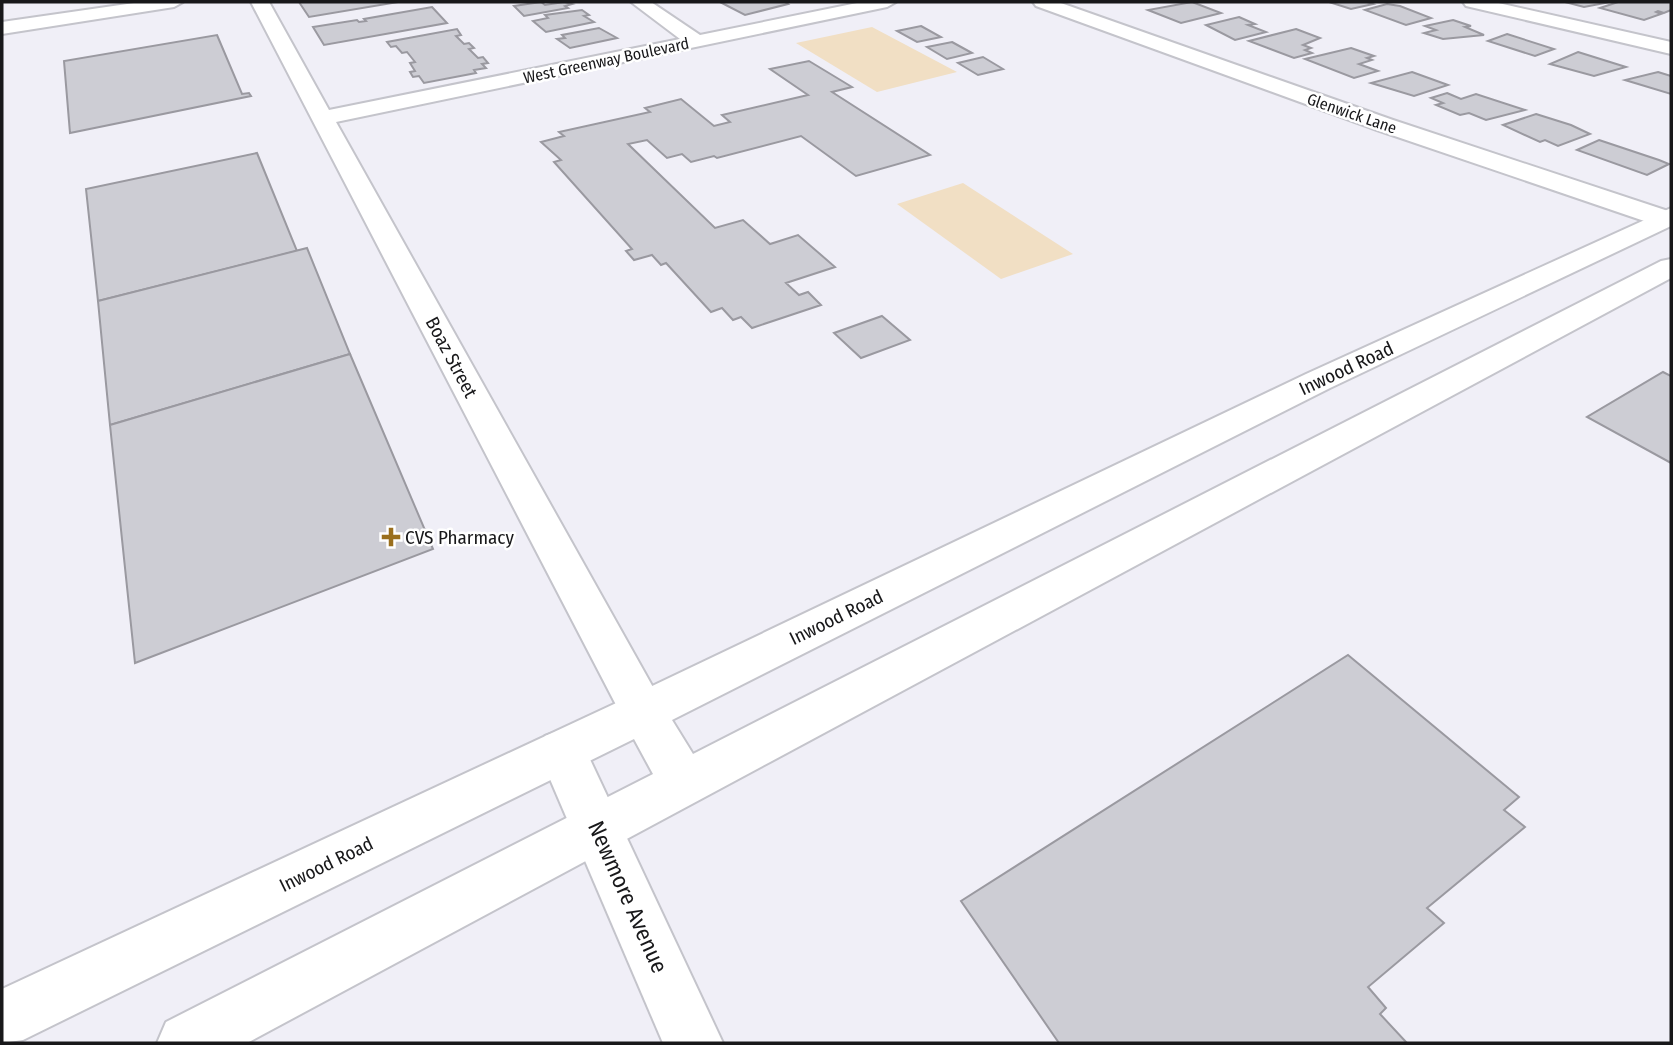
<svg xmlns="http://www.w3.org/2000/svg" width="1673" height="1045" font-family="'Fira Sans Condensed',sans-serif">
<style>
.green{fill:#f1dfc4}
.building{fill:#cdcdd4;stroke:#9a99a0;stroke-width:2}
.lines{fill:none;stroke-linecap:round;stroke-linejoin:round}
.minor-casing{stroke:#c4c4cb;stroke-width:4}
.secondary-casing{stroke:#c4c4cb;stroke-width:4}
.minor{fill:#fff;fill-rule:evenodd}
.secondary{fill:#fff;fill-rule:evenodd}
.poi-dot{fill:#9a6f1d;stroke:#fff;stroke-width:2.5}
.labels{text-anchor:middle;stroke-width:5;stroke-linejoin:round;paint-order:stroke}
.far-street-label{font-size:16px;fill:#18181a;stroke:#fff}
.street-label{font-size:19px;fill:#18181a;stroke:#fff}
.poi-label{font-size:19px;fill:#18181a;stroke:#fff;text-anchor:start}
.near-street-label{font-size:23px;fill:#18181a;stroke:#fff}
</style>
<rect width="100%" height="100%" fill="#f0eff7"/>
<!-- green -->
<g class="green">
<polygon points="872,27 957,72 877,92 796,43"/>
<polygon points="963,183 1073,254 1001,279 897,204"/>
</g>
<!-- building -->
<g class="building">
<polygon points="299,2 398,2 309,17"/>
<polygon points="541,2 545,5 564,2 572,4 565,6 568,8 524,16 514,6"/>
<polygon points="720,2 785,2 788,4 745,15"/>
<polygon points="1192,2 1221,13 1181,23 1148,10"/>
<polygon points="1329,2 1367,2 1373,4 1351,9"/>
<polygon points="1565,2 1610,2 1584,7"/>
<polygon points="1618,2 1671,2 1671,10 1664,13 1658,11 1656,12 1661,14 1644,20 1600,8"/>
<polygon points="1387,4 1400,6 1431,18 1406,25 1365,10"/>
<polygon points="432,7 447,23 324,45 313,27 357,20 359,22 366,21 364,19"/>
<polygon points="582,10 589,15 584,16 594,22 546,32 533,21 548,18 545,15"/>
<polygon points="1239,17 1255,24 1248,25 1266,32 1235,40 1206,25"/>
<polygon points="1453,20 1471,26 1465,27 1484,35 1443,39 1424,33 1436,30 1425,26"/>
<polygon points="921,26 941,37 917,42 897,31"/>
<polygon points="599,28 617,38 570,48 557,39 565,38 562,35"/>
<polygon points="457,29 461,35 456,36 464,44 469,43 474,48 469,49 478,58 483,57 488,63 482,64 486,68 474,70 476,73 424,83 419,76 413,77 410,72 415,71 410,63 415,62 407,52 402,53 396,46 391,47 387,42"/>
<polygon points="1296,29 1320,38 1303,45 1311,48 1305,50 1312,53 1294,58 1249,41"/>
<polygon points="1507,34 1554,49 1535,56 1488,41"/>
<polygon points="217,35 242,94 249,93 251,96 70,133 64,61"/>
<polygon points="952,42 972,53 947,59 927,47"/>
<polygon points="1351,48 1374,56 1367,58 1372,60 1359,64 1378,71 1354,78 1305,59"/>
<polygon points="1578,52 1626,67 1594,76 1550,64"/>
<polygon points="983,57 1003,69 978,75 958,63"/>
<polygon points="809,61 852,87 832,92 930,155 856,176 801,136 717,158 714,156 691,162 682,154 667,158 647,140 628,144 715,228 743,220 770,244 798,235 835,267 786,283 799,295 808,292 821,305 752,328 741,317 733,320 722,308 711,312 666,263 661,265 652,255 634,260 626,251 632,249 554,162 561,160 541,142 564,136 559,132 650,112 645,108 681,99 714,126 730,122 722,115 808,95 770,69"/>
<polygon points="1412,72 1448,85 1414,96 1371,83"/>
<polygon points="1658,72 1671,76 1671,94 1625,80"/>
<polygon points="1447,93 1461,99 1476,94 1525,110 1486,120 1469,113 1460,115 1436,105 1443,103 1431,98"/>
<polygon points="1536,114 1571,125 1590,134 1558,146 1545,140 1540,142 1503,125"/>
<polygon points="1599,140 1659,160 1669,164 1647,175 1577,150"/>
<polygon points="257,153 297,251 98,301 86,189"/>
<polygon points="307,248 350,354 110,425 98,301"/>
<polygon points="882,316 910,340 861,358 834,333"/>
<polygon points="350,354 433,549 135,663 110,425"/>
<polygon points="1663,372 1671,376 1671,463 1587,417"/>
<polygon points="1348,655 1519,797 1504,810 1525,827 1427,908 1444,923 1368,987 1386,1008 1380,1014 1407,1043 1059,1043 961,901"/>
</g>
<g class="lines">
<defs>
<g id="minor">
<polygon points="141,2 183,2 174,7 2,34 2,22"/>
<polygon points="251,2 269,2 329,110 680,39 631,2 651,2 700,35 862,2 896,2 887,7 336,122 659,698 666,712 659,726 643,732 627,726"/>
<polygon points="1033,2 1058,2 1393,120 1671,212 1671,225 1656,225 1377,130 1036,6"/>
<polygon points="1463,2 1494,2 1671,42 1671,54 1466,6"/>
<polygon points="562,730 579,736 723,1043 663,1043 538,751 545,736"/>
</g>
<polygon id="secondary" points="1671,208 1671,226 1330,388 672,720 693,754 1661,261 1671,259 1671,278 247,1043 157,1043 166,1022 653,774 634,739 23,1040 2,1043 2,989 627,698 1306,374"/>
</defs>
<!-- minor casing -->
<use href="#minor" class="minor-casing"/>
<!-- secondary casing -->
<use href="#secondary" class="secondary-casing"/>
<!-- minor -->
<use href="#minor" class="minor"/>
<!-- secondary -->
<use href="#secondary" class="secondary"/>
</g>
<!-- markers -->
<path class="poi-dot" d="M387.5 526.5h7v7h7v7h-7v7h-7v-7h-7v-7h7z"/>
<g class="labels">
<!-- far-street labels -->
<g class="far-street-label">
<text transform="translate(606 60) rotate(-12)" y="6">West Greenway Boulevard</text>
<text transform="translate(1352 113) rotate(19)" y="6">Glenwick Lane</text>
</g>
<!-- street labels -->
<g class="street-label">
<text transform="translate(452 357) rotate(62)" y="7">Boaz Street</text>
<text transform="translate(1346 368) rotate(-25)" y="7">Inwood Road</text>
<text transform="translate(836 617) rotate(-26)" y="7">Inwood Road</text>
<text transform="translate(326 864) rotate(-26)" y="7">Inwood Road</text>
</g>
<!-- poi labels -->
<g class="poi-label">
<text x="405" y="544">CVS Pharmacy</text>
</g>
<!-- near-street labels -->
<g class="near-street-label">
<text transform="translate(628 897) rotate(66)" y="8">Newmore Avenue</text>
</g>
</g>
<!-- border -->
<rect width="1673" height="1045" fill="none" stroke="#18181a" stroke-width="7"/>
</svg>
